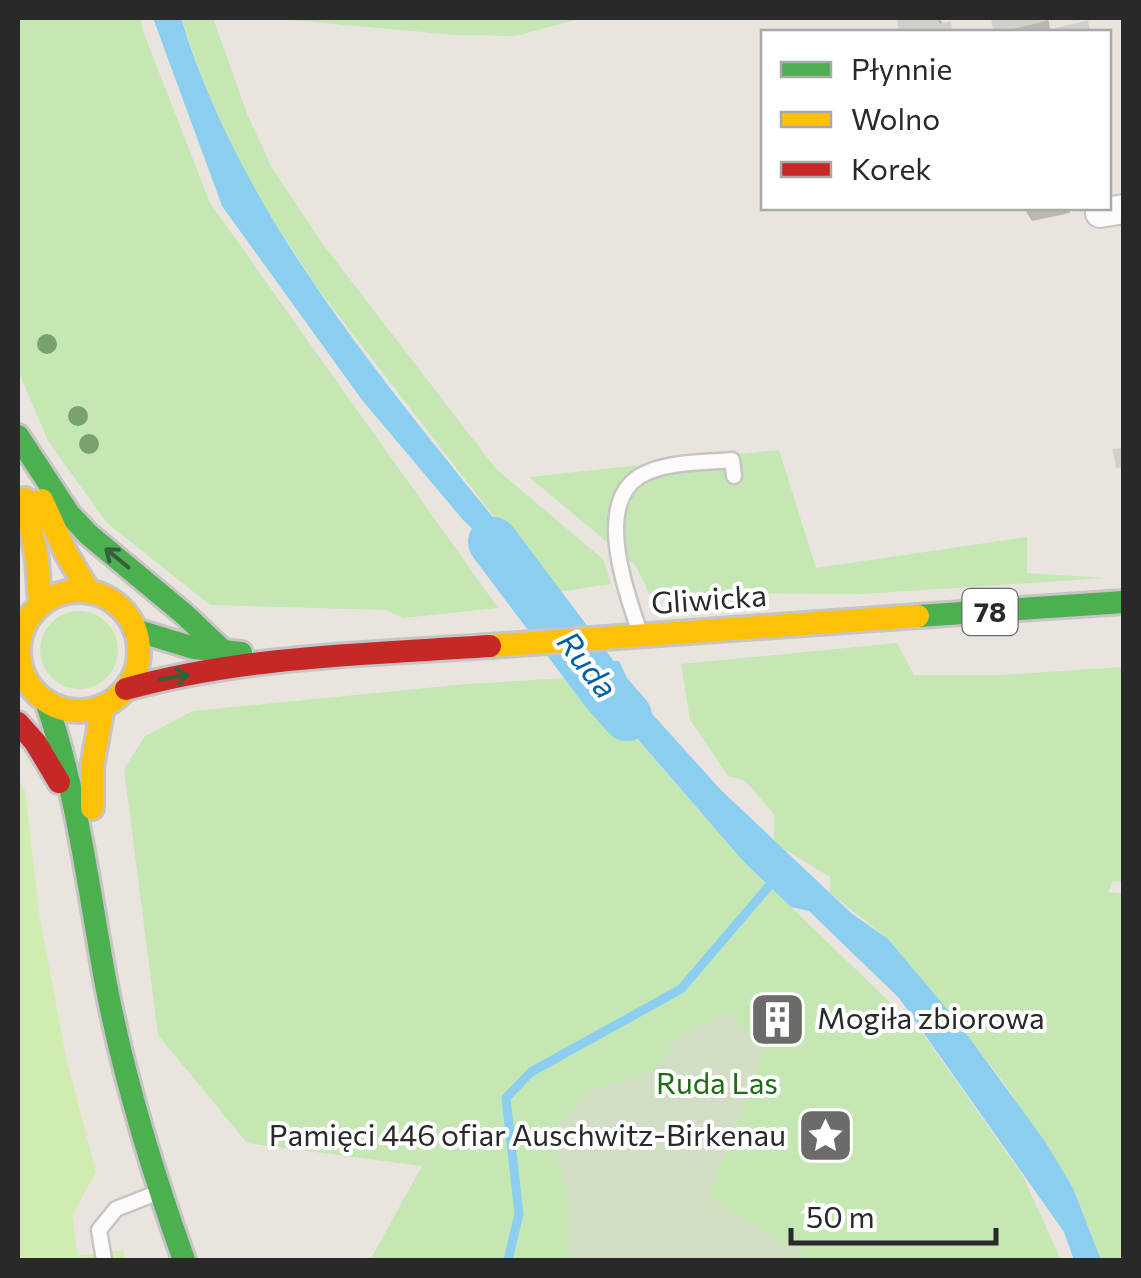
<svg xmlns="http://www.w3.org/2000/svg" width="1141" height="1278" font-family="Commissioner,sans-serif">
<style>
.green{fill:#c5e7b4}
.cemetery{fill:#d2dec4}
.pitch{fill:#d1ecb1}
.water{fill:#8bcef0}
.shadow{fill:#0003}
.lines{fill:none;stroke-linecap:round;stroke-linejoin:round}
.stream{stroke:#8bcef0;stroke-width:9}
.river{stroke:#8bcef0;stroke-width:50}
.building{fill:#d1cfca;stroke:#d3d0ca;stroke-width:2.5}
.lane-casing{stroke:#c6c4c4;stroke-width:19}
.street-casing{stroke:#c6c4c4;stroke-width:32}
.fast-casing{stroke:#c6c4c4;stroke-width:28}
.slow-casing{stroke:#c6c4c4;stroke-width:28}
.jam-casing{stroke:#c6c4c4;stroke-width:28}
.lane{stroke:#fcfbfa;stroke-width:14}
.street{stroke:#fcfbfa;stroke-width:28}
.fast{stroke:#4caf50;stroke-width:22}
.slow{stroke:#ffc107;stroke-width:22}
.jam{stroke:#c62828;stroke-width:22}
.tree{fill:#79a26f}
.oneway{stroke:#375f39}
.labels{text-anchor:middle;stroke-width:8;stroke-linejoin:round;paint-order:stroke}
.shield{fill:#fff;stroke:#696969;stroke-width:2.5}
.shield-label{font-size:28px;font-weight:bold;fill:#292929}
.street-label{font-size:30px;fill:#292929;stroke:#fff}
.poi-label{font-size:30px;fill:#292929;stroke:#fff;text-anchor:start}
.park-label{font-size:30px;fill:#1e6c14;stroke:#fff}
.water-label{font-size:32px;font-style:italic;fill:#025ea5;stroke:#fff}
</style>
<rect width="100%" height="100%" fill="#e9e5de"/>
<!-- green -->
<g class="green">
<polygon points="18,18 141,18 143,31 210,203 498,608 403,618 386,610 210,605 107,523 48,441 18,370"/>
<polygon points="181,18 213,18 248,116 272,168 322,243 496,469 603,559 611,584 553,593 315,285 246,177 208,96"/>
<polygon points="268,18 583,18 516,36 456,35"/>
<polygon points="779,450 816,568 1027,537 1027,573 1105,578 863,594 649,593 636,566 529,477"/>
<circle cx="79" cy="650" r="39"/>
<polygon points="897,643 914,675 1001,675 1123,667 1123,882 1113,881 1108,892 1124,894 1123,1260 1101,1260 1073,1188 1006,1086 958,1022 888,939 830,893 830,877 774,843 774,814 745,781 728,776 690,720 681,664"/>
<polygon points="583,677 743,861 924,1035 1023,1176 1061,1260 370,1260 422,1166 247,1143 158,1035 124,769 145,736 193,711 467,684"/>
</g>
<!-- cemetery -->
<polygon class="cemetery" points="728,1012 765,1049 708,1198 812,1260 569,1260 569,1202 551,1135 589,1091 655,1070 680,1035"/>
<!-- pitch -->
<polygon class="pitch" points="18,779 25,790 40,919 67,1061 96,1172 72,1216 78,1256 123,1250 126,1260 18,1260"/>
<!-- water -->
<g class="water">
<path d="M153,18h28c66,219 234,397 372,575l-44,5c-6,-33 -20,-55 -45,-77l-102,-121 -140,-194z"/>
<polygon points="619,661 635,695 720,789 851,913 888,939 958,1022 1046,1143 1073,1188 1101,1260 1074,1260 1064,1232 899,998 809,911 791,907 743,861 635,736 561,663"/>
</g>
<!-- shadow -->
<g class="shadow">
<polygon points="901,18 938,18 952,32 902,32"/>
<polygon points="994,18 1048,18 1051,32 998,32"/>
<polygon points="1024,208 1069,208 1070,213 1032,221"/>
<polygon points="766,1017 790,1024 794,1031 790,1037 770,1024"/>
</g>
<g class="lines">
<!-- stream -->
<polyline class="stream" points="508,1260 519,1214 506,1098 531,1072 681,989 775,879"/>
<!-- river -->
<polyline class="river" points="493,542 605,691 627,716"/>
</g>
<!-- building -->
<g class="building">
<polygon points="898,18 937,18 938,25 950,23 951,32 900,32"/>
<polygon points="992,18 1044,18 1045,20 995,32"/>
<polygon points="1087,22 1089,32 1057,32 1056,29"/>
<polygon points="1124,449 1124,466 1117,467 1114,450"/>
<polygon points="769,1007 792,1022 786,1031 763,1017"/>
</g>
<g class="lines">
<defs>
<g id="lane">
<path d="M639,630c-13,-38 -45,-126 1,-154 25,-15 63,-13 92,-16l2,16"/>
<polyline points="104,1260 99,1230 116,1209 159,1192"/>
</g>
<polyline id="street" points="1100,213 1124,209"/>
<g id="fast">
<polyline points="18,436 69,514 89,535 184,614 224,652"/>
<polyline points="918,616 1124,602"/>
<polyline points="135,630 194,648 241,653"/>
<path d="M46,701c31,91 42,184 59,278 18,96 46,189 79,281"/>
</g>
<g id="slow">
<polyline points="25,499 37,559 40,605"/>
<polyline points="42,500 66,553 89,592"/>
<circle cx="79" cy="651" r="60"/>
<polyline points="490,646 918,616"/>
<polyline points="92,808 92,767 103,706"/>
</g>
<g id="jam">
<path d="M126,689c118,-33 243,-35 364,-43"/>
<polyline points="18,723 35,742 59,782"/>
</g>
</defs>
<!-- lane casing -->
<use href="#lane" class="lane-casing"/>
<!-- street casing -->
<use href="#street" class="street-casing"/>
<!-- fast casing -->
<use href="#fast" class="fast-casing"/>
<!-- slow casing -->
<use href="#slow" class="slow-casing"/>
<!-- jam casing -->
<use href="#jam" class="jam-casing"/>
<!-- lane -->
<use href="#lane" class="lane"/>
<!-- street -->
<use href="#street" class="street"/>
<!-- fast -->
<use href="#fast" class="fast"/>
<!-- slow -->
<use href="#slow" class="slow"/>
<!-- jam -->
<use href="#jam" class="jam"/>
</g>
<!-- trees -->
<g class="tree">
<circle cx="47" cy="344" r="10"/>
<circle cx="78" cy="416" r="10"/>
<circle cx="89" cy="444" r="10"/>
</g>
<!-- one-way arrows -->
<defs><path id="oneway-shaft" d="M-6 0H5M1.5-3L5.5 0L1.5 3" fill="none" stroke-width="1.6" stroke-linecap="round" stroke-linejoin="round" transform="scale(2.5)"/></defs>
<g class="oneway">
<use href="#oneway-shaft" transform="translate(117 558) rotate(-141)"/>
<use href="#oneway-shaft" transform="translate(174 677) rotate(-9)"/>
</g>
<!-- icons -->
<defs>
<symbol id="building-square" viewBox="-11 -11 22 22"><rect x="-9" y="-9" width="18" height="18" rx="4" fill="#6c6b68" stroke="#fff"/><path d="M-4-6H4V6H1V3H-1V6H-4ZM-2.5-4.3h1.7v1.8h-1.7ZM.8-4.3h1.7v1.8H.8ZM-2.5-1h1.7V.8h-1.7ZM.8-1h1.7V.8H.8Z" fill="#fff"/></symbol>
<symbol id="sight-square" viewBox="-11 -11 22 22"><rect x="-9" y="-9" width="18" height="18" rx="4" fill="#6c6b68" stroke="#fff"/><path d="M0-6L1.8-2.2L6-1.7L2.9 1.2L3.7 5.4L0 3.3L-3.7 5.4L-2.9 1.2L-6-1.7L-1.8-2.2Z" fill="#fff"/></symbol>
</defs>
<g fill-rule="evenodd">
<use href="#building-square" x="746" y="988" width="63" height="63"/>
<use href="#sight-square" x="794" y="1104" width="63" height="63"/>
</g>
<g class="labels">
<!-- shield labels -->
<rect class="shield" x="962.5" y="589" width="55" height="46" rx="8"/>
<g class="shield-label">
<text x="990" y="622">78</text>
</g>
<!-- street labels -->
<g class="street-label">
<text transform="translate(709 600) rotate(-4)" y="10">Gliwicka</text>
</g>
<!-- poi labels -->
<g class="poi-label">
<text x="817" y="1029">Mogiła zbiorowa</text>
<text x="786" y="1146" text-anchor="end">Pamięci 446 ofiar Auschwitz-Birkenau</text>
</g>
<!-- park labels -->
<g class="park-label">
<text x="717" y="1094">Ruda Las</text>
</g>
<!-- water labels -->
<g class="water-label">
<text transform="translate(587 665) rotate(52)" y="11">Ruda</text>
</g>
</g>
<!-- border -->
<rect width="1141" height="1278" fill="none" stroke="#292929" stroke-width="40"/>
<!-- legend -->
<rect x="761" y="30" width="350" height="180" fill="#ffffff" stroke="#a9a9a9" stroke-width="2.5"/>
<rect x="781" y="62" width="50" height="15" fill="#4caf50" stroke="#a9a9a9" stroke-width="2.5"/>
<text x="851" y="80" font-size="30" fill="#292929">Płynnie</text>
<rect x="781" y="112" width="50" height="15" fill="#ffc107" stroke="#a9a9a9" stroke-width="2.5"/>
<text x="851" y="130" font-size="30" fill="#292929">Wolno</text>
<rect x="781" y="162" width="50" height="15" fill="#c62828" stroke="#a9a9a9" stroke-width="2.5"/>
<text x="851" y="180" font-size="30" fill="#292929">Korek</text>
<!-- scale -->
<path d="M791 1228v15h205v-15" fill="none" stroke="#292929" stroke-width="5"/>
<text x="806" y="1228" font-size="30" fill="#292929" stroke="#ffffff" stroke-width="8" paint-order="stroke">50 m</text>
</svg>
